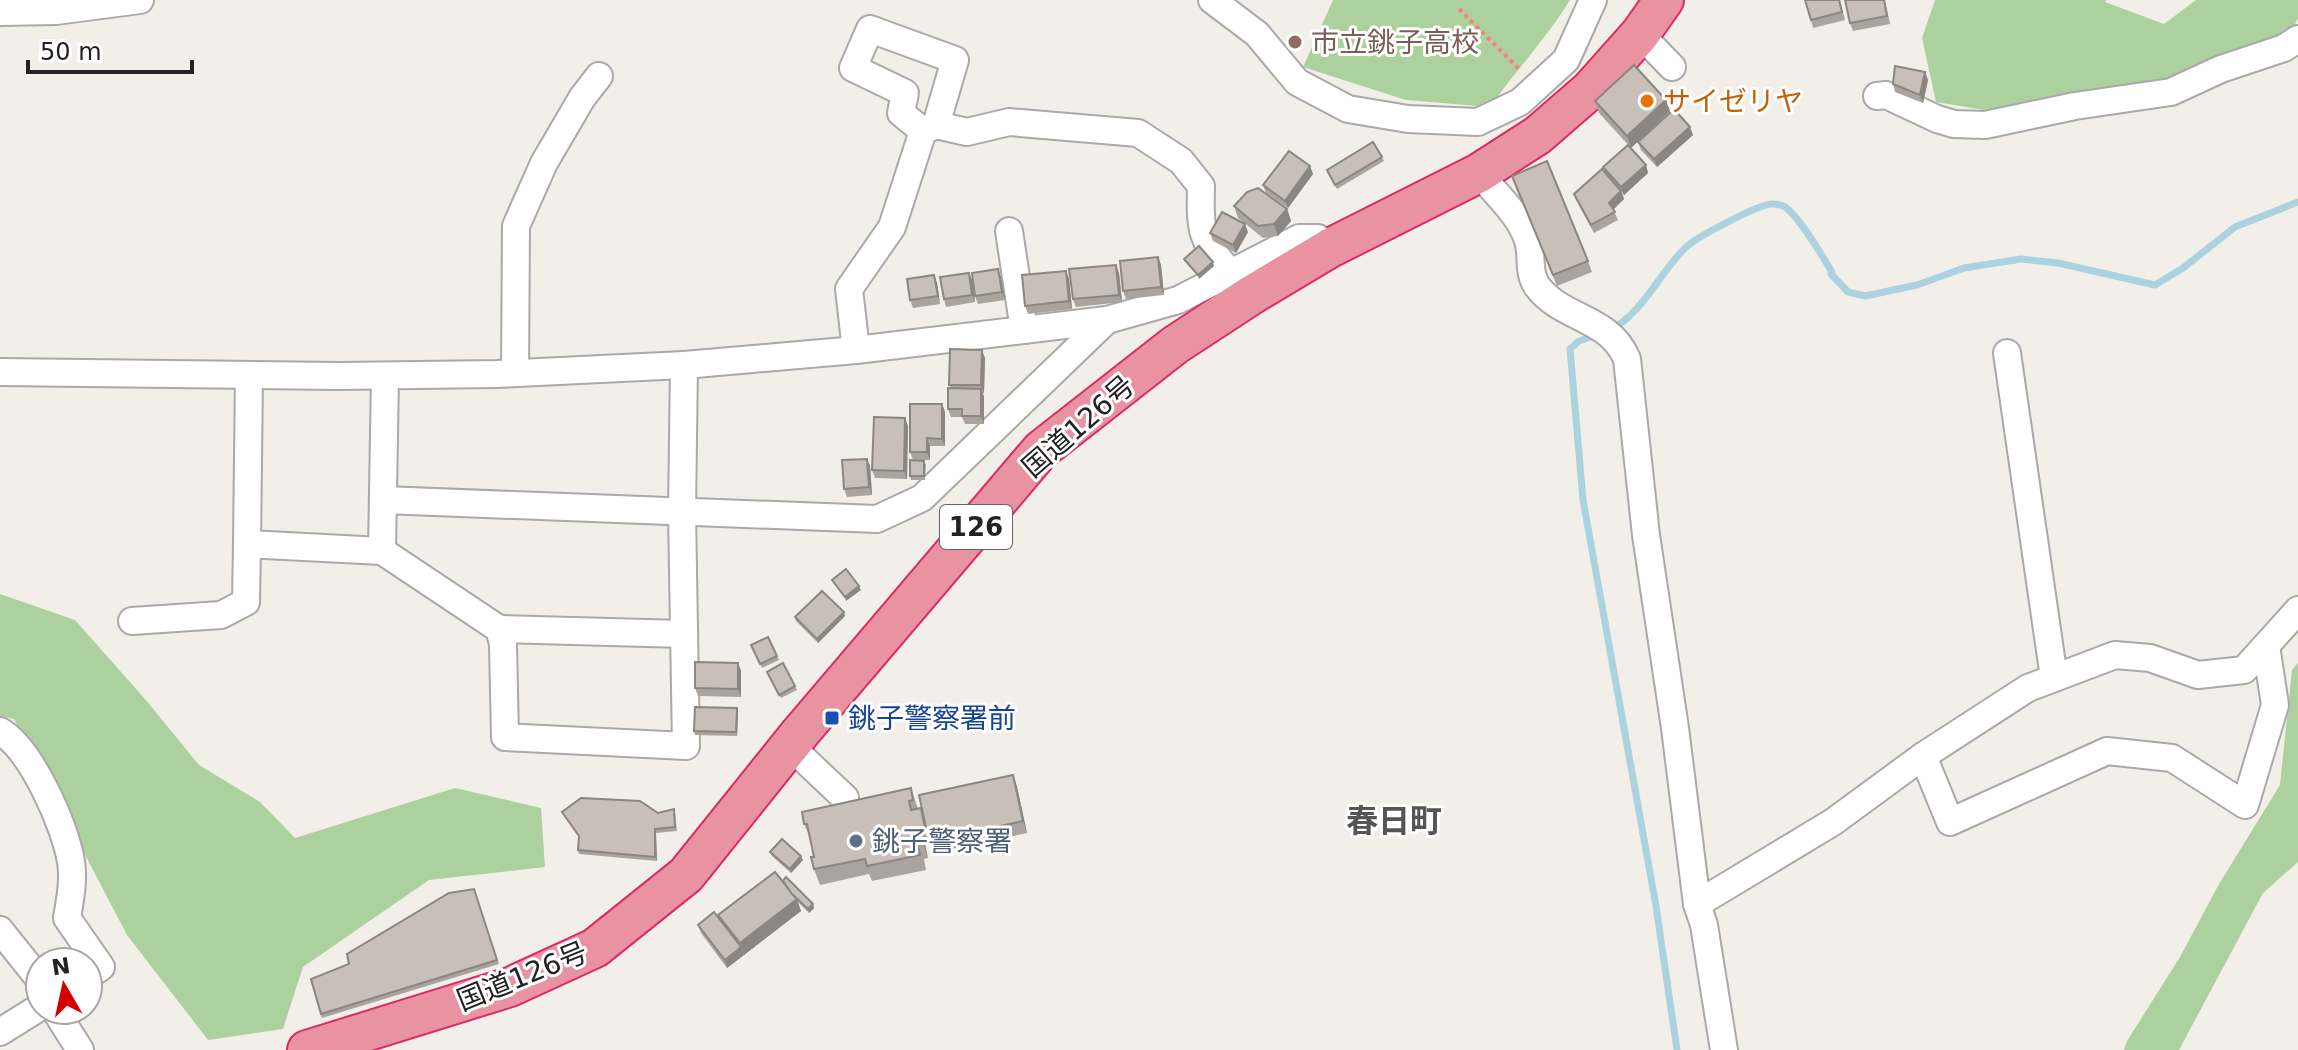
<svg xmlns="http://www.w3.org/2000/svg" width="2298" height="1050" font-family="'DejaVu Sans','Noto Sans JP',sans-serif">
<style>
.forest{fill:#add19e}
.lines{fill:none;stroke-linecap:round;stroke-linejoin:round}
.stream{stroke:#aad3df;stroke-width:7}
.minor-casing{stroke:#a9a9a9;stroke-width:30}
.highway-casing{stroke:#dc2a67;stroke-width:42}
.path{stroke:#fa8072;stroke-width:4;stroke-dasharray:4 4;stroke-linecap:butt}
.minor{stroke:#fff;stroke-width:26}
.highway{stroke:#e892a2;stroke-width:38}
.wall{fill:#aba49e}
.shaded-wall{fill:#8b8681}
.building{fill:#c7bfb8;stroke:#8b8681;stroke-width:2}
.education-dot{fill:#8d6e63;stroke:#fff;stroke-width:3}
.food-dot{fill:#e8710a;stroke:#fff;stroke-width:3}
.transit-dot{fill:#1a4fb4;stroke:#fff;stroke-width:3}
.service-dot{fill:#5c6f8a;stroke:#fff;stroke-width:3}
.labels{text-anchor:middle;stroke-width:6;stroke-linejoin:round;paint-order:stroke}
.shield{fill:#fff;stroke:#646464;stroke-width:2}
.shield-label{font-size:26px;font-weight:bold;fill:#222}
.education-label{font-size:28px;fill:#785e54;stroke:#fff;text-anchor:start}
.food-label{font-size:28px;fill:#c56008;stroke:#fff;text-anchor:start}
.street-label{font-size:28px;fill:#222;stroke:#fff}
.transit-label{font-size:28px;fill:#164399;stroke:#fff;text-anchor:start}
.service-label{font-size:28px;fill:#4e5e75;stroke:#fff;text-anchor:start}
.quarter-label{font-size:32px;font-weight:bold;fill:#555;stroke:#fff}
</style>
<rect width="100%" height="100%" fill="#f2efe9"/>
<!-- forest -->
<g class="forest">
<path d="M1333,0h237c-23,38 -54,70 -80,107l-84,-7 -103,-33z"/>
<polygon points="1935,0 2106,0 2105,2 2164,24 2196,0 2298,0 2298,18 2284,48 2174,83 1984,110 1936,102 1922,38"/>
<polygon points="0,594 75,620 145,699 199,765 260,802 295,838 455,788 541,808 545,867 429,880 303,967 283,1029 208,1040 127,935 14,719 0,716"/>
<polygon points="2298,663 2298,862 2263,893 2179,1050 2124,1050 2127,1041 2180,957 2219,884 2280,785 2292,670"/>
</g>
<g class="lines">
<!-- stream -->
<g class="stream">
<path d="M1611,330c32,-18 48,-56 74,-82 10,-10 75,-45 88,-44 4,0 8,1 12,3 15,10 37,49 47,65l-1,2 17,18 17,4 52,-11 47,-17 57,-9 37,4 97,22 28,-17 52,-41 63,-25"/>
<polyline points="1599,334 1579,341 1570,349 1583,500 1656,906 1677,1050"/>
</g>
<defs>
<g id="minor">
<polyline points="1212,0 1257,34 1297,82 1348,109 1408,119 1478,122 1520,102 1566,60 1593,0"/>
<polyline points="0,12 56,11 140,0"/>
<polyline points="1640,34 1672,67"/>
<polyline points="1877,96 1886,95 1937,119 1954,124 1985,125 2075,106 2171,92 2221,69 2284,48 2298,39"/>
<polyline points="923,131 901,113 905,93 853,68 870,29 955,60 936,125"/>
<path d="M1479,173c17,22 43,43 50,71 3,14 -1,29 8,42 25,34 72,30 90,73l19,176 29,193 22,176 7,21 20,125"/>
<polyline points="1009,231 1024,330"/>
<path d="M856,350l-7,-61 43,-62 31,-96 13,-6 31,7 42,-10 129,11 43,28 20,25c-1,44 -1,55 31,88"/>
<polyline points="2007,353 2054,678"/>
<polyline points="0,372 338,376 497,374 684,365 856,350 1107,320 1178,300 1299,238 1318,238 1330,248"/>
<polyline points="515,373 516,226 544,163 582,98 599,76"/>
<polyline points="249,375 247,544 382,551 499,629 503,644 505,737 686,746 682,512 684,365"/>
<polyline points="383,500 877,519 922,498 1107,320"/>
<polyline points="382,551 385,376"/>
<polyline points="132,621 221,615 246,602 247,544"/>
<polyline points="499,629 684,634"/>
<path d="M0,731c32,19 65,95 71,131 3,18 -1,38 -4,56l34,49 -13,9"/>
<polyline points="790,746 845,798"/>
<polyline points="1923,756 1950,822 2107,751 2172,758 2245,805 2275,705 2266,646"/>
<polyline points="1697,904 1833,822 1923,756 2028,688 2115,655 2150,658 2198,675 2244,670 2298,610"/>
<polyline points="0,930 40,980"/>
<polyline points="55,1010 80,1050"/>
<polyline points="0,1032 40,1007"/>
</g>
<polyline id="highway" points="307,1050 510,987 595,948 686,875 800,733 1041,450 1175,345 1253,294 1330,248 1479,173 1538,135 1591,89 1640,34 1664,0"/>
</defs>
<!-- minor casing -->
<use href="#minor" class="minor-casing"/>
<!-- highway casing -->
<use href="#highway" class="highway-casing"/>
<!-- path -->
<polyline class="path" points="1459,9 1521,71"/>
<!-- minor -->
<use href="#minor" class="minor"/>
<!-- highway -->
<use href="#highway" class="highway"/>
</g>
<!-- wall -->
<g class="wall">
<polygon points="1840,0 1845,20 1813,28 1811,20"/>
<polygon points="1845,0 1885,0 1890,24 1853,31 1850,23"/>
<polygon points="1925,72 1928,80 1923,103 1895,92 1893,84"/>
<polygon points="1666,100 1670,111 1631,148 1599,113 1595,101"/>
<polygon points="1693,135 1657,167 1641,150 1638,142"/>
<polygon points="1382,157 1384,161 1337,189 1327,170"/>
<polygon points="1646,165 1648,173 1624,195 1622,192 1624,199 1613,209 1618,220 1594,233 1577,202 1574,194 1605,173 1603,167"/>
<polygon points="1310,166 1313,174 1288,208 1266,193 1263,185"/>
<polygon points="1516,187 1588,261 1592,272 1557,286"/>
<polygon points="1234,206 1287,209 1291,221 1278,236 1263,238 1238,218"/>
<polygon points="1248,232 1236,253 1213,241 1210,233"/>
<polygon points="1158,257 1161,265 1164,295 1126,299 1123,291"/>
<polygon points="1116,265 1119,273 1122,302 1076,307 1073,299"/>
<polygon points="1066,271 1069,279 1072,309 1028,314 1025,306"/>
<polygon points="969,273 972,280 975,302 946,307 944,299"/>
<polygon points="934,275 937,283 940,304 913,308 910,300"/>
<polygon points="1001,277 1005,300 978,304 975,296"/>
<polygon points="985,358 984,393 983,393 984,397 984,424 965,424 962,417 951,417 948,409 951,388 949,385"/>
<polygon points="942,404 945,412 945,446 930,446 930,460 913,460 910,452"/>
<polygon points="908,426 907,479 875,478 872,470"/>
<polygon points="867,459 870,466 872,495 847,497 844,489"/>
<polygon points="924,461 926,465 925,480 911,480 910,476"/>
<polygon points="845,616 818,643 796,621 795,617"/>
<polygon points="768,637 779,660 762,668 751,645"/>
<polygon points="738,663 741,671 741,697 698,696 695,688"/>
<polygon points="769,676 795,686 797,690 781,698"/>
<polygon points="737,708 738,712 737,736 695,735 694,731"/>
<polygon points="1013,775 1017,787 1027,833 933,853 930,844 925,845 928,858 924,859 926,870 872,881 869,874 820,885 814,869 814,857 811,839 804,824 911,788 918,809"/>
<polygon points="562,812 675,813 677,831 656,833 657,861 579,854 578,850 579,837 564,816"/>
<polygon points="770,852 803,860 791,873 772,856"/>
<polygon points="783,881 813,904 814,908 809,913 797,901 801,911 727,968 701,933 698,925 720,919 718,915"/>
<polygon points="474,889 499,964 322,1018 311,979 349,964"/>
</g>
<!-- shaded-wall -->
<g class="shaded-wall">
<polygon points="1925,72 1928,80 1923,103 1920,95"/>
<polygon points="1666,100 1670,111 1631,148 1627,136"/>
<polygon points="1690,127 1693,135 1657,167 1654,159"/>
<polygon points="1646,165 1648,173 1624,195 1621,187"/>
<polygon points="1310,166 1313,174 1288,208 1285,201"/>
<polygon points="1621,191 1624,199 1612,211 1609,203"/>
<polygon points="1287,209 1291,221 1278,236 1274,224"/>
<polygon points="1245,224 1248,232 1236,253 1233,245"/>
<polygon points="1158,257 1161,265 1164,295 1161,287"/>
<polygon points="1213,262 1214,266 1199,279 1198,275"/>
<polygon points="1116,265 1119,273 1122,302 1119,295"/>
<polygon points="998,269 1001,277 1005,300 1002,292"/>
<polygon points="1066,271 1069,279 1072,309 1069,301"/>
<polygon points="969,273 972,280 975,302 972,295"/>
<polygon points="934,275 937,283 940,304 938,296"/>
<polygon points="982,350 985,358 984,393 981,385"/>
<polygon points="981,389 984,397 984,424 981,416"/>
<polygon points="942,404 945,412 945,446 942,439"/>
<polygon points="905,418 908,426 907,479 904,471"/>
<polygon points="927,438 930,446 930,460 927,452"/>
<polygon points="867,459 870,466 872,495 869,487"/>
<polygon points="859,586 861,590 846,601 845,597"/>
<polygon points="844,612 845,616 818,643 817,639"/>
<polygon points="738,663 741,671 741,697 738,689"/>
<polygon points="737,708 738,712 737,736 736,732"/>
<polygon points="1013,775 1017,787 1027,833 1023,821"/>
<polygon points="655,829 656,833 657,861 655,857"/>
<polygon points="920,830 925,845 928,858 923,843"/>
<polygon points="801,856 803,860 791,873 790,869"/>
<polygon points="797,899 801,911 744,955 740,943"/>
<polygon points="813,904 814,908 809,913 808,909"/>
<polygon points="741,947 744,955 727,968 725,960"/>
</g>
<!-- building -->
<g class="building">
<polygon points="1805,0 1839,0 1842,12 1811,20"/>
<polygon points="1845,0 1884,0 1887,16 1850,23"/>
<polygon points="1634,65 1666,100 1627,136 1595,101"/>
<polygon points="1895,66 1925,72 1920,95 1893,84"/>
<polygon points="1674,109 1690,127 1654,159 1638,142"/>
<polygon points="1373,142 1382,157 1335,185 1327,170"/>
<polygon points="1628,145 1646,165 1621,187 1603,167"/>
<polygon points="1289,151 1310,166 1285,201 1263,185"/>
<polygon points="1547,161 1588,261 1553,275 1512,176"/>
<polygon points="1602,169 1621,191 1609,203 1615,212 1591,225 1574,194"/>
<polygon points="1258,188 1287,209 1274,224 1258,226 1234,206 1247,192"/>
<polygon points="1222,212 1245,224 1233,245 1210,233"/>
<polygon points="1199,246 1213,262 1198,275 1184,259"/>
<polygon points="1158,257 1161,287 1123,291 1120,261"/>
<polygon points="1116,265 1119,295 1073,299 1069,269"/>
<polygon points="998,269 1002,292 975,296 972,273"/>
<polygon points="1066,271 1069,301 1025,306 1022,275"/>
<polygon points="969,273 972,295 944,299 940,277"/>
<polygon points="934,275 938,296 910,300 907,279"/>
<polygon points="950,349 982,350 981,385 949,385"/>
<polygon points="948,388 981,389 981,416 962,416 962,409 948,409"/>
<polygon points="910,404 942,404 942,439 927,438 927,452 910,452"/>
<polygon points="874,417 905,418 904,471 872,470"/>
<polygon points="867,459 869,487 844,489 842,460"/>
<polygon points="910,460 924,461 924,476 910,476"/>
<polygon points="846,569 859,586 845,597 832,580"/>
<polygon points="822,591 844,612 817,639 795,617"/>
<polygon points="768,637 777,656 760,664 751,645"/>
<polygon points="695,662 738,663 738,689 695,688"/>
<polygon points="783,663 795,686 779,695 767,672"/>
<polygon points="695,707 737,708 736,732 694,731"/>
<polygon points="1013,775 1023,821 929,842 919,795"/>
<polygon points="911,788 913,800 909,801 911,810 921,808 925,828 920,830 923,843 918,844 920,855 867,866 865,859 814,869 811,857 814,857 807,824 804,824 802,812"/>
<polygon points="581,798 640,801 658,813 674,809 675,827 655,829 655,857 578,850 579,836 562,812"/>
<polygon points="782,839 801,856 790,869 770,852"/>
<polygon points="775,872 797,899 740,943 718,915"/>
<polygon points="786,877 813,904 808,909 792,894 783,881"/>
<polygon points="474,889 497,960 321,1014 311,979 349,964 347,954 449,893"/>
<polygon points="714,912 741,947 725,960 698,925"/>
</g>
<!-- markers -->
<circle class="education-dot" cx="1295" cy="42" r="8"/>
<circle class="food-dot" cx="1647" cy="101" r="8"/>
<rect class="transit-dot" x="824" y="710" width="16" height="16" rx="4"/>
<circle class="service-dot" cx="856" cy="841" r="8"/>
<g class="labels">
<!-- shield labels -->
<rect class="shield" x="940" y="505" width="72" height="44" rx="6"/>
<g class="shield-label">
<text x="976" y="536">126</text>
</g>
<!-- education labels -->
<g class="education-label">
<text x="1311" y="52">市立銚子高校</text>
</g>
<!-- food labels -->
<g class="food-label">
<text x="1663" y="111">サイゼリヤ</text>
</g>
<!-- street labels -->
<g class="street-label">
<text transform="translate(1078 426) rotate(-41)" y="10">国道126号</text>
<text transform="translate(522 976) rotate(-22)" y="10">国道126号</text>
</g>
<!-- transit labels -->
<g class="transit-label">
<text x="848" y="728">銚子警察署前</text>
</g>
<!-- service labels -->
<g class="service-label">
<text x="872" y="851">銚子警察署</text>
</g>
<!-- quarter labels -->
<g class="quarter-label">
<text x="1394" y="832">春日町</text>
</g>
</g>
<!-- north arrow -->
<g transform="translate(64 986) rotate(351)"><circle r="38" fill="#ffffff" stroke="#a7a7a7" stroke-width="2"/>
<path d="M0-6L14 30L0 20L-14 30Z" fill="#d40000"/>
<text y="-12" font-size="22" font-weight="bold" text-anchor="middle" fill="#222222">N</text>
</g>
<!-- scale -->
<path d="M28 60v12h164v-12" fill="none" stroke="#222222" stroke-width="4"/>
<text x="40" y="60" font-size="24" fill="#222222" stroke="#ffffff" stroke-width="6" paint-order="stroke">50 m</text>
</svg>
